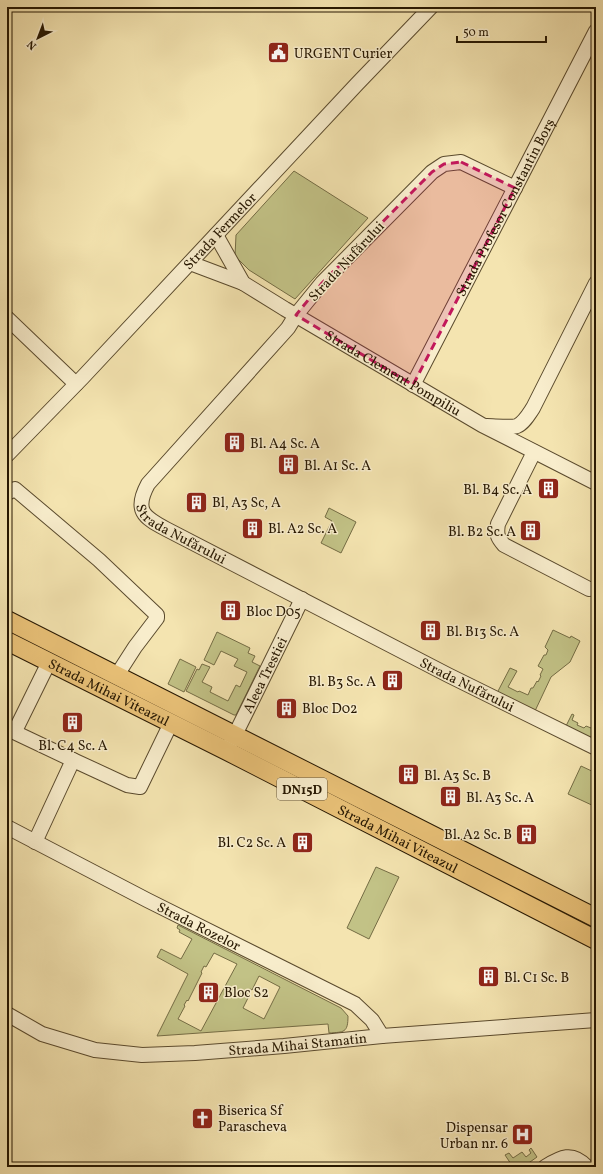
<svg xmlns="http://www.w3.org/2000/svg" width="603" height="1174" font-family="Vollkorn,serif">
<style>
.green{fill:#c2c286;stroke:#746c44;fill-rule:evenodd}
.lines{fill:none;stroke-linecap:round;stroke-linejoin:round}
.minor-casing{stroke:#5a4a2d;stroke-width:16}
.major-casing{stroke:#261701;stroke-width:20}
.minor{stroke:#f8edcc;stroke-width:14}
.major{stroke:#eac278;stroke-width:18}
.marked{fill:#c2185b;fill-opacity:0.2;stroke:#c2185b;stroke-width:3;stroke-dasharray:8 5;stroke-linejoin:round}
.labels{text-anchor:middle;stroke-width:3;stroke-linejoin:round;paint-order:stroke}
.shield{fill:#f8edcc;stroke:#65573e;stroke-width:1}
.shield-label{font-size:13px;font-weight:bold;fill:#261701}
.poi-label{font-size:14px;fill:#261701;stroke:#f8edcc;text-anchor:start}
.street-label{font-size:14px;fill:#261701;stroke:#f8edcc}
</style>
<rect width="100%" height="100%" fill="#f4e4b0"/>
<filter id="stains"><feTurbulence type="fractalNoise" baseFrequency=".005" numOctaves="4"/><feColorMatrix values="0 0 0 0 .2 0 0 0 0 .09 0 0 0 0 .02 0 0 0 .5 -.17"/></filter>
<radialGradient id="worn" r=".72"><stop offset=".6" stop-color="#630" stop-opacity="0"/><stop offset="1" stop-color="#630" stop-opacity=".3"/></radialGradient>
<!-- green -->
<g class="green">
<polygon points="294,171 368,218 295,299 249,270 235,256 236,235"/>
<polygon points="329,508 356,522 341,553 321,543 332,521 325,517"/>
<polygon points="553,630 570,638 571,636 580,641 570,662 551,677 535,711 497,693 510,668 517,671 508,687 518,692 519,691 528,695 531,688 533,688 537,681 538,682 541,676 540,675 543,669 538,666 544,655 546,655 548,650 545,647"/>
<polygon points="217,632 250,648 248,653 255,656 252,662 260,666 236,715 234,715 186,691 197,669 199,670 202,664 210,667 202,682 212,687 210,692 228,701 236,685 240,687 247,672 234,666 238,659 221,651 214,665 204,660"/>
<polygon points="180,659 196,667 184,692 168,684"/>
<polygon points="572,714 574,715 572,720 578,723 577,725 584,728 586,726 596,730 596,741 566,726"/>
<polygon points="581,766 596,773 596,807 568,794"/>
<polygon points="455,855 569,914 570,917 452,860"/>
<polygon points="376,867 399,877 369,939 347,928"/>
<path d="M178,925l163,83 7,8c0,17 -4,16 -19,17l-1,-9 -171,12 31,-62 -31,-17 4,-8 20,10 11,-20 -13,-7 1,-2 -3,-2zM214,953l23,11 -36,67 -23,-12 7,-13 -1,-1 3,-5 1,1 14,-28 -1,-1 3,-6 2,1zM259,976l21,11 -16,32 -21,-11 6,-12 -2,-1 3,-6 2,1z"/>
<polygon points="531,1148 537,1157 523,1167 513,1167 505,1155 509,1153 513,1158 522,1152 526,1157 531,1153 529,1150"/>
</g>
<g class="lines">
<defs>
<g id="minor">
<path id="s1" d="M515,188l-54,-26 -17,2 -12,8 -110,111 -26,32 -8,13 -140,156c-14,26 -5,33 18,45l282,146 148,73"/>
<path id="s2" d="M216,235l27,48 42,26 197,116 114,58"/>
<polyline points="190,263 243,283"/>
<polyline points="7,318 76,384"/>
<path id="s3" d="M413,385l183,-354"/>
<path d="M487,426c7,0 24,2 30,0 7,-3 12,-12 16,-18l63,-125"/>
<path d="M534,452l-36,72c-2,11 0,14 6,21l85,44"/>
<path id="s4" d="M7,455l76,-78 274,-293 74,-77"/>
<polyline points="7,493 15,489 99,560 157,615 157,618 135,647 117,675"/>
<polyline points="49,662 15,731 16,733 73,760"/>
<path id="s5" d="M231,743l71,-144"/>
<path id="s6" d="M7,827l140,73 208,104 17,16 10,16"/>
<polyline points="35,842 73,760 127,785 140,787 171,723"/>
<path id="s7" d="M7,1014l35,20 53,16 47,5 53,-2 89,-7 98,-10 214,-16"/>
<path d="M545,1167c16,-10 27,-16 42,0"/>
</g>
<g id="major">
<polyline points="7,620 596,918"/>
<path id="s8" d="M7,641l220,110 369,189"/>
</g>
</defs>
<!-- minor casing -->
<use href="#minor" class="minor-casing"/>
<!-- major casing -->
<use href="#major" class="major-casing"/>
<!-- minor -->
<use href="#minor" class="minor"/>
<!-- major -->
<use href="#major" class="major"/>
</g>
<!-- marked area -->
<path class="marked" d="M461,162l54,26 -102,197 -117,-70 26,-32 110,-111 12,-8z"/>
<!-- icons -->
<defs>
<symbol id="civic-square" viewBox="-11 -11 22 22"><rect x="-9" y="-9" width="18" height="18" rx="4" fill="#8f2418" stroke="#f8edcc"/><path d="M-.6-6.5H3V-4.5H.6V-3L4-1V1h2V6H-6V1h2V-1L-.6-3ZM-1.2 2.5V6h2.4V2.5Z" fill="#fff"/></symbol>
<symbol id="building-square" viewBox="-11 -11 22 22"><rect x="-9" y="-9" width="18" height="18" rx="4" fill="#8f2418" stroke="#f8edcc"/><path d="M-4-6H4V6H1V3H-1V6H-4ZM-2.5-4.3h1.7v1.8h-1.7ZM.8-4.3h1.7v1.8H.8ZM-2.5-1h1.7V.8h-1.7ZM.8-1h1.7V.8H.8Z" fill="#fff"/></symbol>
<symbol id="church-square" viewBox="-11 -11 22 22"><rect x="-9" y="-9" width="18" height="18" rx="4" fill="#8f2418" stroke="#f8edcc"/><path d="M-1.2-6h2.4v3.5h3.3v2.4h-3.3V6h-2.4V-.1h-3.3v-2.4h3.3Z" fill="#fff"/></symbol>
<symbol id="hospital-square" viewBox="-11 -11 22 22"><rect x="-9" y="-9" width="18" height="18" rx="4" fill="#8f2418" stroke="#f8edcc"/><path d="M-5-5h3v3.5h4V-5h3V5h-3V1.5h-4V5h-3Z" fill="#fff"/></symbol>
</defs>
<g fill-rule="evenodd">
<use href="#civic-square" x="266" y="40" width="25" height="25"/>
<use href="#building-square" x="222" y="430" width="25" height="25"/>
<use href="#building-square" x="276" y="452" width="25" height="25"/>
<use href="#building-square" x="536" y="476" width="25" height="25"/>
<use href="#building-square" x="184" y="490" width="25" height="25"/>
<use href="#building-square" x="240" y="516" width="25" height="25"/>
<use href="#building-square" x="518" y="518" width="25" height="25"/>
<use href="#building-square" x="218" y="598" width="25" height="25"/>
<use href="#building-square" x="418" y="618" width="25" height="25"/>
<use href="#building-square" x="380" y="668" width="25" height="25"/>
<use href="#building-square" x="274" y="696" width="25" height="25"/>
<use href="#building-square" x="60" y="710" width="25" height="25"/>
<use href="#building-square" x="396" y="762" width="25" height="25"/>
<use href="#building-square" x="438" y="784" width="25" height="25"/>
<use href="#building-square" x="514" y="822" width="25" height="25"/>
<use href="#building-square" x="290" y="830" width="25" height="25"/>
<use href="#building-square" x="476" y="964" width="25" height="25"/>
<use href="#building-square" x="196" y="980" width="25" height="25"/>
<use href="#church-square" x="190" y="1106" width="25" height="25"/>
<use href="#hospital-square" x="510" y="1122" width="25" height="25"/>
</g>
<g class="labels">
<!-- shield labels -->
<rect class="shield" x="277" y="778" width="50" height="22" rx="3"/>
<g class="shield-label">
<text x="302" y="794">DN15D</text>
</g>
<!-- poi labels -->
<g class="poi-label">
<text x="294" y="58">URGENT Curier</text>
<text x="250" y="448">Bl. A4 Sc. A</text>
<text x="304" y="470">Bl. A1 Sc. A</text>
<text x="532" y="494" text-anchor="end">Bl. B4 Sc. A</text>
<text x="212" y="507">Bl, A3 Sc, A</text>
<text x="268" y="533">Bl. A2 Sc. A</text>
<text x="516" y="536" text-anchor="end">Bl. B2 Sc. A</text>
<text x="246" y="616">Bloc D05</text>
<text x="446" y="636">Bl. B13 Sc. A</text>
<text x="376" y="686" text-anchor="end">Bl. B3 Sc. A</text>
<text x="302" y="713">Bloc D02</text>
<text x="73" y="750" text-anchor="middle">Bl. C4 Sc. A</text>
<text x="424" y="780">Bl. A3 Sc. B</text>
<text x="466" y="802">Bl. A3 Sc. A</text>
<text x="512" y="839" text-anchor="end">Bl. A2 Sc. B</text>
<text x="286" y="847" text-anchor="end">Bl. C2 Sc. A</text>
<text x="504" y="982">Bl. C1 Sc. B</text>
<text x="224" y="997">Bloc S2</text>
<text x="218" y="1115">Biserica Sf<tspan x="218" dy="16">Parascheva</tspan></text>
<text x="508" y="1132" text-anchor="end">Dispensar<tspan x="508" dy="16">Urban nr. 6</tspan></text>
</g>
<!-- street labels -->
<g class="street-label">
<text dy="5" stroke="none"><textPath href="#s3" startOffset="200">Strada Profesor Constantin Borș</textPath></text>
<text dy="5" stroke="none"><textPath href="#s4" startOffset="309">Strada Fermelor</textPath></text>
<text transform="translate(346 261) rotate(-47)" y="5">Strada Nufărului</text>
<text dy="5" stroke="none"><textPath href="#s2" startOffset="230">Strada Clement Pompiliu</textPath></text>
<text dy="5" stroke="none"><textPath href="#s1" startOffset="587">Strada Nufărului</textPath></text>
<text dy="5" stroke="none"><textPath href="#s5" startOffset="76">Aleea Trestiei</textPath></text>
<text dy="5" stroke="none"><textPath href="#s1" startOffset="911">Strada Nufărului</textPath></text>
<text dy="5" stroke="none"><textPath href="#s8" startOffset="114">Strada Mihai Viteazul</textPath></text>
<text dy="5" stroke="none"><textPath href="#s8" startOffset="438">Strada Mihai Viteazul</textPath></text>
<text dy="5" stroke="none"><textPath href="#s6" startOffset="216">Strada Rozelor</textPath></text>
<text dy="5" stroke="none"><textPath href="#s7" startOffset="299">Strada Mihai Stamatin</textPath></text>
</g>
</g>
<!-- margin -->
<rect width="603" height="1174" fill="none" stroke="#f4e4b0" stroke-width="24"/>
<rect x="8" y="8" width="587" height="1158" fill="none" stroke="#261701" stroke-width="2"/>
<rect x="12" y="12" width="579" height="1150" fill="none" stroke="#261701"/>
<!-- north arrow -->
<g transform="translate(38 38) rotate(222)" stroke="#f8edcc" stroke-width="3" paint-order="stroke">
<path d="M0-3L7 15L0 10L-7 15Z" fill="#261701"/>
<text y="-6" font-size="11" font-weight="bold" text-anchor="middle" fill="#261701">N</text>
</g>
<!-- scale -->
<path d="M457 36v6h89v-6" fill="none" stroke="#261701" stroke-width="2"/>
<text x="463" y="36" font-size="12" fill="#261701" stroke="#f8edcc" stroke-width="3" paint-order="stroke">50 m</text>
<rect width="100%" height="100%" filter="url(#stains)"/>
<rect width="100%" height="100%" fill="url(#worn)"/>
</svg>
